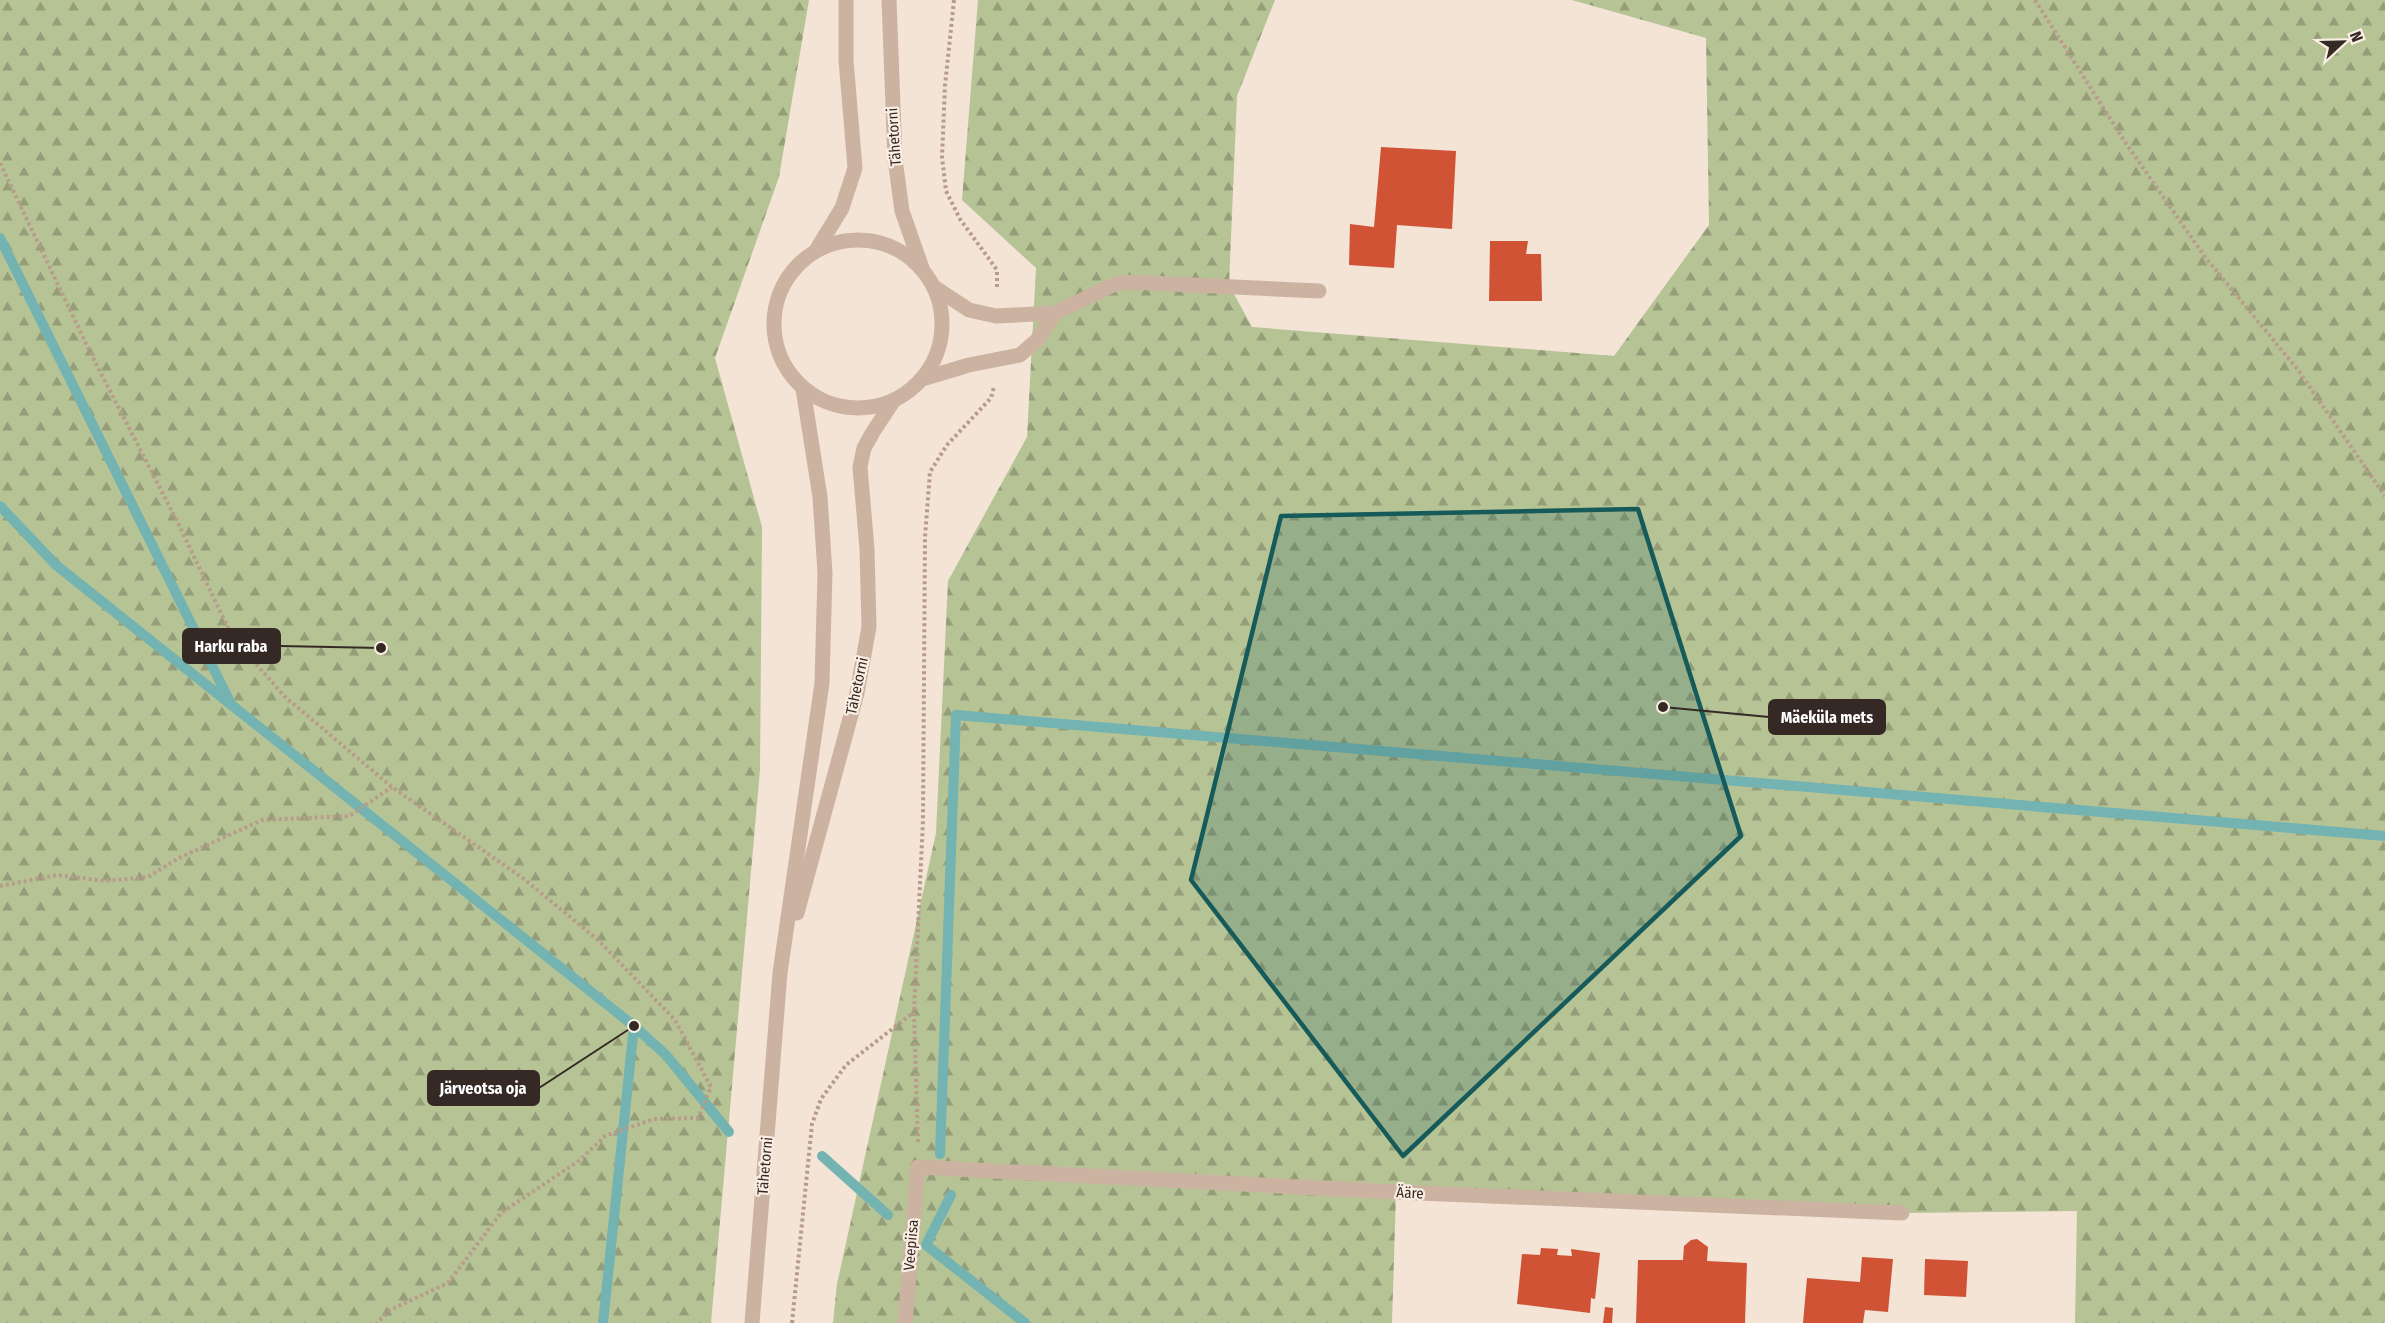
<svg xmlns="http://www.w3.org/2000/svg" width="2385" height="1323" font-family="'Fira Sans Condensed',sans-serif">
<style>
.forest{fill:url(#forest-firs)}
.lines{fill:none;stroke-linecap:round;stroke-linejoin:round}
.stream{stroke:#73b3b2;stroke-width:10}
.building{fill:#d15336}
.path{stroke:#b89c8b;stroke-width:4;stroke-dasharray:3 3;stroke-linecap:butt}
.minor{stroke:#ccb2a1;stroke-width:15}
.marked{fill:#175a5a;fill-opacity:0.2;stroke:#175a5a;stroke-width:4.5;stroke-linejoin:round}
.labels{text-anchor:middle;stroke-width:4.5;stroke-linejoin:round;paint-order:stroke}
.street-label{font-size:15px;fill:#352925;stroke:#fbeee3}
.leader{fill:none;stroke:#352925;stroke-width:2}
.callout-dot{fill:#352925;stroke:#fbeee3;stroke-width:2}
.callout{fill:#352925;stroke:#352925;stroke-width:2}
.callout-label{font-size:16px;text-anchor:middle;font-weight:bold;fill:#fff}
</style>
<defs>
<pattern id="forest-firs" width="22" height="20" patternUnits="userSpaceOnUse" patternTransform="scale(1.5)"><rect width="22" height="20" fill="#b6c395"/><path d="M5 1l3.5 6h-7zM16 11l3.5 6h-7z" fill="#959e79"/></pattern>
</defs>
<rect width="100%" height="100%" fill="#f3e4d6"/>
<!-- forest -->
<g class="forest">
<polygon points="0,0 809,0 779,177 715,358 762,527 760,770 711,1323 0,1323"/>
<polygon points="978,0 1275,0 1237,96 1229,285 1252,327 1614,356 1709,225 1706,38 1572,0 2385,0 2385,1323 2075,1323 2077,1211 1902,1213 1396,1193 1392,1323 833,1323 837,1284 936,833 948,581 1027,437 1036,268 962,200"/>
</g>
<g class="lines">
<!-- stream -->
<g class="stream">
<polyline points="0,238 229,700"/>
<polyline points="0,506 56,565 634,1026 666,1055 729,1132"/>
<polyline points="940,1154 956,715 2385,836"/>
<polyline points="822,1156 888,1215"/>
<polyline points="951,1195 926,1245 1025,1323"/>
<polyline points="603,1323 634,1026"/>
</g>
</g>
<!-- building -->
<g class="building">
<polygon points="1381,147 1456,151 1452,229 1397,225 1394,268 1349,265 1350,224 1374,227"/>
<polygon points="1490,241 1528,241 1526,254 1541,254 1542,301 1489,301"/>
<polygon points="1697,1239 1708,1247 1707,1261 1747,1263 1745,1323 1636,1323 1638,1260 1683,1260 1684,1246 1691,1240"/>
<polygon points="1541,1248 1558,1249 1557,1255 1572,1256 1571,1249 1600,1253 1595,1299 1591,1298 1590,1313 1517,1304 1522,1254 1540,1255"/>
<polygon points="1862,1257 1893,1259 1888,1312 1865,1310 1863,1323 1803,1323 1807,1278 1860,1282"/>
<polygon points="1925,1259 1968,1261 1966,1297 1924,1295"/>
<polygon points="1605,1307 1613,1308 1612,1323 1603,1323"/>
</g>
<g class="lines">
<!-- path -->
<g class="path">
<polyline points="954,0 945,86 942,157 946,191 960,219 997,270 997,290"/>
<polyline points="2035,0 2123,139 2205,257 2298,370 2385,496"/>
<polyline points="0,163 92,356 177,521 232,636 284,696 392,787 524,879 598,940 675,1020 711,1087 698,1118 654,1119 605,1136 580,1160 501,1213 448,1283 390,1310 377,1323"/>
<polyline points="0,886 57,875 105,881 148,877 179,858 262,820 349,816 392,787"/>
<polyline points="918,1142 914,1012 923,820 925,537 930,472 947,445 991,398 994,387"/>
<polyline points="792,1323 812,1124 821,1099 846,1065 914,1012"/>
</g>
<!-- minor -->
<g class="minor">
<polyline points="889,0 895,159 902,211 922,268"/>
<circle cx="858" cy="324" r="84"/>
<polyline points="817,249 842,208 855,168 846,60 846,0"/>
<polyline points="934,287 969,310 996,316 1055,313 1113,285 1128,282 1319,291"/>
<polyline points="922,379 969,365 1020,355 1037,340 1055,313"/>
<polyline points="797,913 857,693 869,627 867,549 860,467 864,448 873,432 894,400"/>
<polyline points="752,1323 780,973 822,683 825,573 820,497 803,389"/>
<polyline points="905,1323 918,1167 1396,1192 1902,1213"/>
</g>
</g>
<!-- marked area -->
<path class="marked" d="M1638,509l103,327 -338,320 -212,-276 90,-364z"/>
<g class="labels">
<!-- street labels -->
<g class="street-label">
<text transform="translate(894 137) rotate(-94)" y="5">Tähetorni</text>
<text transform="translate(857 686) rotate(-78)" y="5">Tähetorni</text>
<text transform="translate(765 1166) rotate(-85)" y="5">Tähetorni</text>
<text transform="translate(1410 1193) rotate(3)" y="5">Ääre</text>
<text transform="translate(911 1245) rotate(-85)" y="5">Veepiisa</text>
</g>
</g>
<!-- callouts -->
<path class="leader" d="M381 648L280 646M1663 707L1769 717M634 1026L539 1088"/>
<g class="callout-dot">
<circle cx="381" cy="648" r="6"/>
<circle cx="1663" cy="707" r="6"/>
<circle cx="634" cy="1026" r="6"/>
</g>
<g class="callout">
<rect x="183" y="629" width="97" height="34" rx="6"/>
<rect x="1769" y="700" width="116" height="34" rx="6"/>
<rect x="428" y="1071" width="111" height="34" rx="6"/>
</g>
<g class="callout-label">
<text x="231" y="652">Harku raba</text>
<text x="1827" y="723">Mäeküla mets</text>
<text x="483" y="1094">Järveotsa oja</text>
</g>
<!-- north arrow -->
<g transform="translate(2343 42) rotate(68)" stroke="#fbeee3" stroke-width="4.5" paint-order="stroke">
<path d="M0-4.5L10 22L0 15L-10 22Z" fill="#352925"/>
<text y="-9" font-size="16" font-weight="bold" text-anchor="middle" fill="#352925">N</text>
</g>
</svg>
